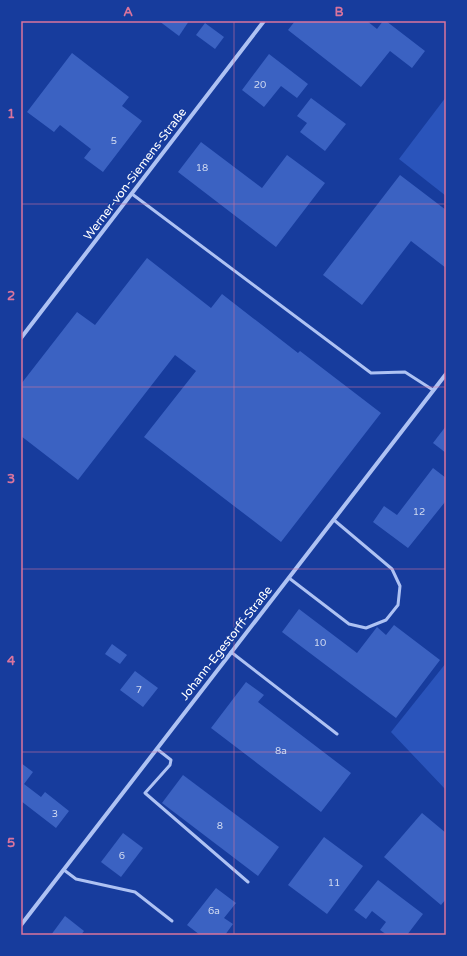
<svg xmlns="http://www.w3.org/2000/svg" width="467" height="956" font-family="'Varela Round',sans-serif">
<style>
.green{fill:#2a54bb}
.building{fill:#3b62c2}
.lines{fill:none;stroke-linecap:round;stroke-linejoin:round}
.service{stroke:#aec2f3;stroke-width:3}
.minor{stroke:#aec2f3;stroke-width:4}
.grid{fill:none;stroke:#da749d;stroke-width:1;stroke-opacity:0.55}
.labels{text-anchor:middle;stroke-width:3;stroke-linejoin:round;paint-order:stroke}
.number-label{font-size:10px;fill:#ced8f0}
.street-label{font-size:12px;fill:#fff;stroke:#173c9d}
.neatline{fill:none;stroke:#da749d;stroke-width:1.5}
.grid-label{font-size:13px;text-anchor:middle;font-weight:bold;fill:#da749d}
</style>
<rect width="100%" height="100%" fill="#173c9d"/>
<!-- green -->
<g class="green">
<polygon points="446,97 446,196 399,159"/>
<polygon points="446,663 446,790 391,732"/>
</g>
<!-- building -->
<g class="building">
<polygon points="159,21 189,21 179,36"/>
<polygon points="295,21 367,21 377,29 383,21 386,21 425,51 412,68 390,51 361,87 288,30"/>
<polygon points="205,23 224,37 215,49 196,35"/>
<polygon points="72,53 129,97 122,106 142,121 103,172 84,158 91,149 60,125 54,132 27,112"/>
<polygon points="269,54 308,84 297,98 281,86 264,107 242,90"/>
<polygon points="311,98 346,124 325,151 300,132 307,123 297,116"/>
<polygon points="201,142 262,188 287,155 325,183 276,247 178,172"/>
<polygon points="400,175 446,210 446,268 411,241 362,305 323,275"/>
<polygon points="147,258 211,308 222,294 298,353 300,351 381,413 281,542 144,437 196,371 175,355 78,480 21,436 21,384 77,312 95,325"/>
<polygon points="446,426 446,453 433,443"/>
<polygon points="433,468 446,478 446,503 445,502 408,548 373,522 384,506 397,515"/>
<polygon points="299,609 357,653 377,627 386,635 394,625 440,660 396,718 282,632"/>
<polygon points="112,644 127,655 120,664 105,654"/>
<polygon points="135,671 158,688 143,707 120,690"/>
<polygon points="246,682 264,695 258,702 351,773 321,812 211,728"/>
<polygon points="21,763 33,772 24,784 41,797 45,792 69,811 56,828 21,801"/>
<polygon points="183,775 279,847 258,876 162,803"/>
<polygon points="422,813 446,833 446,899 441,905 384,857"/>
<polygon points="123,833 143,848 121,877 101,862"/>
<polygon points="324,837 363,866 327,914 288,885"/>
<polygon points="378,880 423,914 407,935 387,935 380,930 386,922 372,911 366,919 354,910"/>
<polygon points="216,888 236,903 224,918 233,924 225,935 200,935 187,925"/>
<polygon points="65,916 84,931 81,935 51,935"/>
</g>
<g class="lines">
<!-- service -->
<g class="service">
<polyline points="132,194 371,373 405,372 433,390"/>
<polyline points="289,578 349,624 366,628 386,620 398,605 400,586 392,569 334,520"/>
<polyline points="231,652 337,734"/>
<polyline points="157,749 171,760 170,765 145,793 248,882"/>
<polyline points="64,870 76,879 135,892 172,921"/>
</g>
<!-- minor -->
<g class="minor">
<polyline points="21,338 264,21"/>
<polyline points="21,925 446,374"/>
</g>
</g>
<!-- grid -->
<path class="grid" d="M234,21v914M21,204h425M21,387h425M21,569h425M21,752h425"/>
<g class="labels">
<!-- number labels -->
<g class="number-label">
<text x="260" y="88">20</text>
<text x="114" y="144">5</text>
<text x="202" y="171">18</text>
<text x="419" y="515">12</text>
<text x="320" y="646">10</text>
<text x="139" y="693">7</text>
<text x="281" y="754">8a</text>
<text x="55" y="817">3</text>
<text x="220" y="829">8</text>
<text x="122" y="859">6</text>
<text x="334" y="886">11</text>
<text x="214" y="914">6a</text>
</g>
<!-- street labels -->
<g class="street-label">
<text transform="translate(135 174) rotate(-53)" y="4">Werner-von-Siemens-Straße</text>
<text transform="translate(226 643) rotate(-52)" y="4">Johann-Egestorff-Straße</text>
</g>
</g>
<!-- border -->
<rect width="467" height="956" fill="none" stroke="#173c9d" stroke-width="44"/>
<rect x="22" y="22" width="423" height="912" class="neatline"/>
<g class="grid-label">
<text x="128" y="16">A</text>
<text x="339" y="16">B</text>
<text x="11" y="118">1</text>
<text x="11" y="300">2</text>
<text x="11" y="483">3</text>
<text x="11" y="665">4</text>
<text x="11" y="847">5</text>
</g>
</svg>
